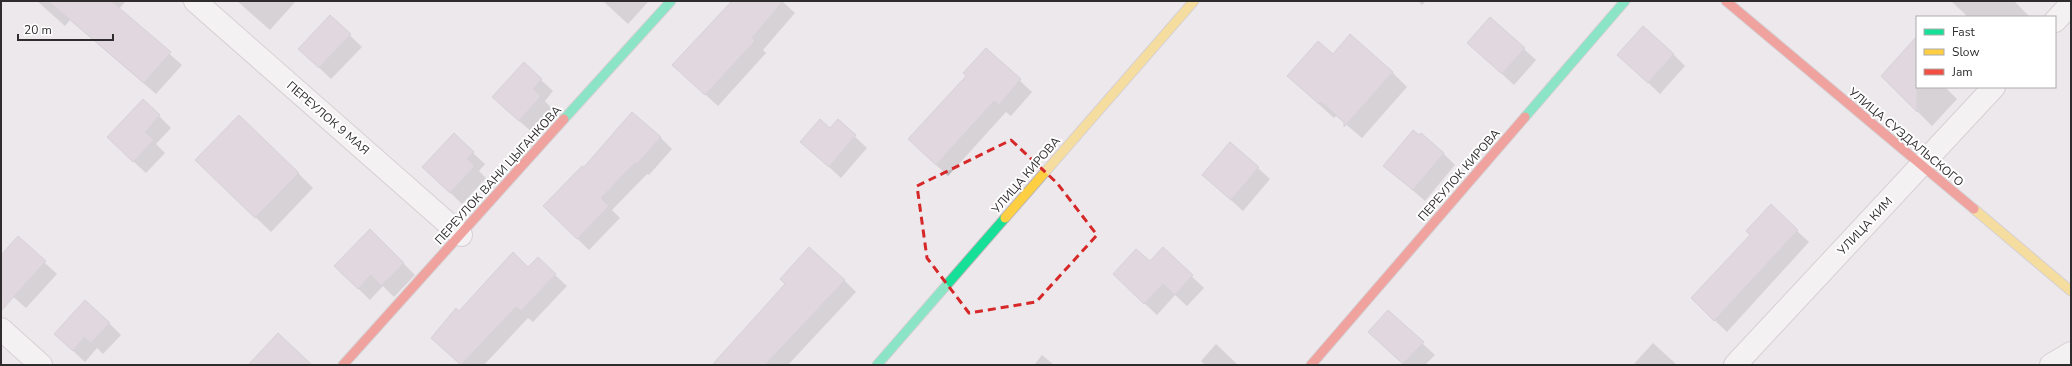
<svg xmlns="http://www.w3.org/2000/svg" width="2072" height="366" font-family="'Nunito Sans',sans-serif">
<style>
.shadow{fill:#0003}
.building{fill:#d0c6ce;stroke:#bab7ba}
.lines{fill:none;stroke-linecap:round;stroke-linejoin:round}
.street-casing{stroke:#b9b5b8;stroke-width:24}
.fast-casing{stroke:#b9b5b8;stroke-width:11}
.slow-casing{stroke:#b9b5b8;stroke-width:11}
.jam-casing{stroke:#b9b5b8;stroke-width:11}
.street{stroke:#fcfcfc;stroke-width:22}
.fast{stroke:#16e098;stroke-width:9}
.slow{stroke:#ffcf43;stroke-width:9}
.jam{stroke:#f24e42;stroke-width:9}
.marked{fill:none;stroke:#d62828;stroke-width:3;stroke-dasharray:8 5;stroke-linejoin:round}
.labels{text-anchor:middle;stroke-width:4;stroke-linejoin:round;paint-order:stroke}
.street-label{font-size:12px;fill:#2f2c2e;stroke:#fff}
</style>
<rect width="100%" height="100%" fill="#ede8eb"/>
<!-- shadow -->
<g class="shadow">
<polygon points="37,1 126,1 119,9 182,65 156,94 70,20 65,26"/>
<polygon points="237,1 296,1 270,30"/>
<polygon points="603,1 647,1 648,2 628,24"/>
<polygon points="733,1 782,1 795,13 763,50 766,53 718,106 685,76"/>
<polygon points="1418,1 1426,1 1422,5"/>
<polygon points="2014,1 2030,17 1968,17 1952,2"/>
<polygon points="330,16 362,47 331,79 311,60"/>
<polygon points="1917,38 1917,87 1945,87 1957,99 1932,126 1882,76"/>
<polygon points="1468,43 1524,49 1536,60 1514,85"/>
<polygon points="986,49 1032,92 1011,116 1006,112 948,176 921,151 967,76"/>
<polygon points="1673,54 1685,66 1660,94 1619,55"/>
<polygon points="1333,55 1392,72 1407,87 1362,138 1336,116 1334,118 1288,76"/>
<polygon points="524,64 553,91 545,101 552,109 532,132 505,109"/>
<polygon points="143,100 171,128 156,144 165,153 146,173 120,149"/>
<polygon points="838,121 867,148 841,178 802,142 830,129"/>
<polygon points="660,137 672,149 649,175 647,174 612,210 620,218 589,250 556,218 584,168"/>
<polygon points="473,153 485,164 479,171 486,178 462,204 436,179"/>
<polygon points="1443,153 1455,165 1425,201 1385,166"/>
<polygon points="1258,168 1270,179 1243,211 1203,175"/>
<polygon points="298,173 313,188 271,232 211,175"/>
<polygon points="370,230 415,275 394,297 383,286 370,300 335,266"/>
<polygon points="1797,231 1809,242 1727,332 1704,310"/>
<polygon points="18,238 57,274 26,308 1,286 1,257"/>
<polygon points="1163,249 1204,288 1187,306 1175,295 1157,315 1126,286"/>
<polygon points="529,268 555,275 567,286 533,322 528,318 484,365 461,365 444,349 459,312"/>
<polygon points="844,280 856,292 788,365 722,365 786,284"/>
<polygon points="1388,312 1435,355 1425,365 1404,365 1381,344"/>
<polygon points="109,323 121,335 103,354 97,348 85,362 55,334"/>
<polygon points="1653,343 1677,365 1633,365"/>
<polygon points="1216,344 1238,365 1205,365 1201,361"/>
<polygon points="1042,355 1054,365 1034,365"/>
</g>
<!-- building -->
<g class="building">
<polygon points="48,1 111,1 171,52 144,83"/>
<polygon points="732,1 783,1 752,38 755,41 705,95 672,65"/>
<polygon points="330,15 351,34 319,68 298,49"/>
<polygon points="1490,17 1525,48 1502,74 1467,43"/>
<polygon points="1643,26 1674,54 1648,83 1617,55"/>
<polygon points="1350,34 1393,72 1344,127 1344,122 1321,102 1319,104 1287,76 1318,41 1333,54"/>
<polygon points="1917,36 1917,112 1881,76"/>
<polygon points="986,48 1021,79 999,105 994,101 936,165 908,139 966,76 963,73"/>
<polygon points="524,62 542,79 533,89 541,96 519,121 492,97"/>
<polygon points="143,99 160,115 145,132 154,140 133,162 107,137"/>
<polygon points="632,112 661,137 637,164 635,163 601,198 609,206 577,239 543,206 582,166 584,167"/>
<polygon points="239,115 299,173 255,218 195,160"/>
<polygon points="820,119 830,128 838,119 856,135 829,167 800,142"/>
<polygon points="1413,130 1419,135 1421,133 1444,153 1413,190 1383,166"/>
<polygon points="454,133 474,152 467,159 475,166 450,193 422,167"/>
<polygon points="1230,142 1259,167 1231,200 1202,175"/>
<polygon points="1771,204 1798,230 1714,321 1691,298 1750,235 1746,231"/>
<polygon points="370,229 404,263 381,286 371,275 358,289 334,266"/>
<polygon points="18,236 46,261 1,311 1,255"/>
<polygon points="809,247 845,280 765,365 712,365 785,284 780,279"/>
<polygon points="1163,247 1193,275 1175,295 1163,284 1144,304 1113,274 1136,249 1150,261"/>
<polygon points="513,252 528,267 538,257 556,274 521,311 516,307 461,365 431,338 456,308 459,311"/>
<polygon points="85,300 110,323 91,343 84,337 73,351 54,334"/>
<polygon points="1388,310 1424,342 1403,364 1368,332"/>
<polygon points="278,333 312,365 248,365"/>
</g>
<g class="lines">
<defs>
<g id="street">
<polyline points="195,1 461,235"/>
<polyline points="2055,21 2071,4"/>
<polyline points="1,329 41,365"/>
<polyline points="1735,365 1994,87"/>
<polyline points="2051,365 2071,353"/>
</g>
<g id="fast">
<polyline points="1525,117 1625,1"/>
<polyline points="564,119 671,1"/>
<polyline points="877,365 1005,218"/>
</g>
<g id="slow">
<polyline points="1974,209 2071,291"/>
<polyline points="1005,218 1194,1"/>
</g>
<g id="jam">
<polyline points="1726,1 1974,209"/>
<polyline points="343,365 564,119"/>
<polyline points="1311,365 1525,117"/>
</g>
</defs>
<!-- street casing -->
<use href="#street" class="street-casing"/>
<!-- fast casing -->
<use href="#fast" class="fast-casing"/>
<!-- slow casing -->
<use href="#slow" class="slow-casing"/>
<!-- jam casing -->
<use href="#jam" class="jam-casing"/>
<!-- street -->
<use href="#street" class="street"/>
<!-- fast -->
<use href="#fast" class="fast"/>
<!-- slow -->
<use href="#slow" class="slow"/>
<!-- jam -->
<use href="#jam" class="jam"/>
</g>
<!-- marked area -->
<path d="M0 0H2072V366H0ZM1011,140l46,43 40,52 -61,67 -67,11 -42,-55 -10,-72z" fill="#ede8eb" fill-opacity=".55" fill-rule="evenodd"/>
<path class="marked" d="M1011,140l46,43 40,52 -61,67 -67,11 -42,-55 -10,-72z"/>
<g class="labels">
<!-- street labels -->
<g class="street-label">
<text transform="translate(328 118) rotate(41)" y="4">ПЕРЕУЛОК 9 МАЯ</text>
<text transform="translate(1906 137) rotate(40)" y="4">УЛИЦА СУЗДАЛЬСКОГО</text>
<text transform="translate(498 175) rotate(-48)" y="4">ПЕРЕУЛОК ВАНИ ЦЫГАНКОВА</text>
<text transform="translate(1026 175) rotate(-49)" y="4">УЛИЦА КИРОВА</text>
<text transform="translate(1459 175) rotate(-49)" y="4">ПЕРЕУЛОК КИРОВА</text>
<text transform="translate(1865 226) rotate(-47)" y="4">УЛИЦА КИМ</text>
</g>
</g>
<!-- border -->
<rect width="2072" height="366" fill="none" stroke="#2f2c2e" stroke-width="4"/>
<!-- legend -->
<rect x="1916" y="16" width="140" height="72" fill="#ffffff" stroke="#acabab"/>
<rect x="1924" y="29" width="20" height="6" fill="#16e098" stroke="#acabab"/>
<text x="1952" y="36" font-size="12" fill="#2f2c2e">Fast</text>
<rect x="1924" y="49" width="20" height="6" fill="#ffcf43" stroke="#acabab"/>
<text x="1952" y="56" font-size="12" fill="#2f2c2e">Slow</text>
<rect x="1924" y="69" width="20" height="6" fill="#f24e42" stroke="#acabab"/>
<text x="1952" y="76" font-size="12" fill="#2f2c2e">Jam</text>
<!-- scale -->
<path d="M18 34v6h95v-6" fill="none" stroke="#2f2c2e" stroke-width="2"/>
<text x="24" y="34" font-size="12" fill="#2f2c2e" stroke="#ffffff" stroke-width="3" paint-order="stroke">20 m</text>
</svg>
